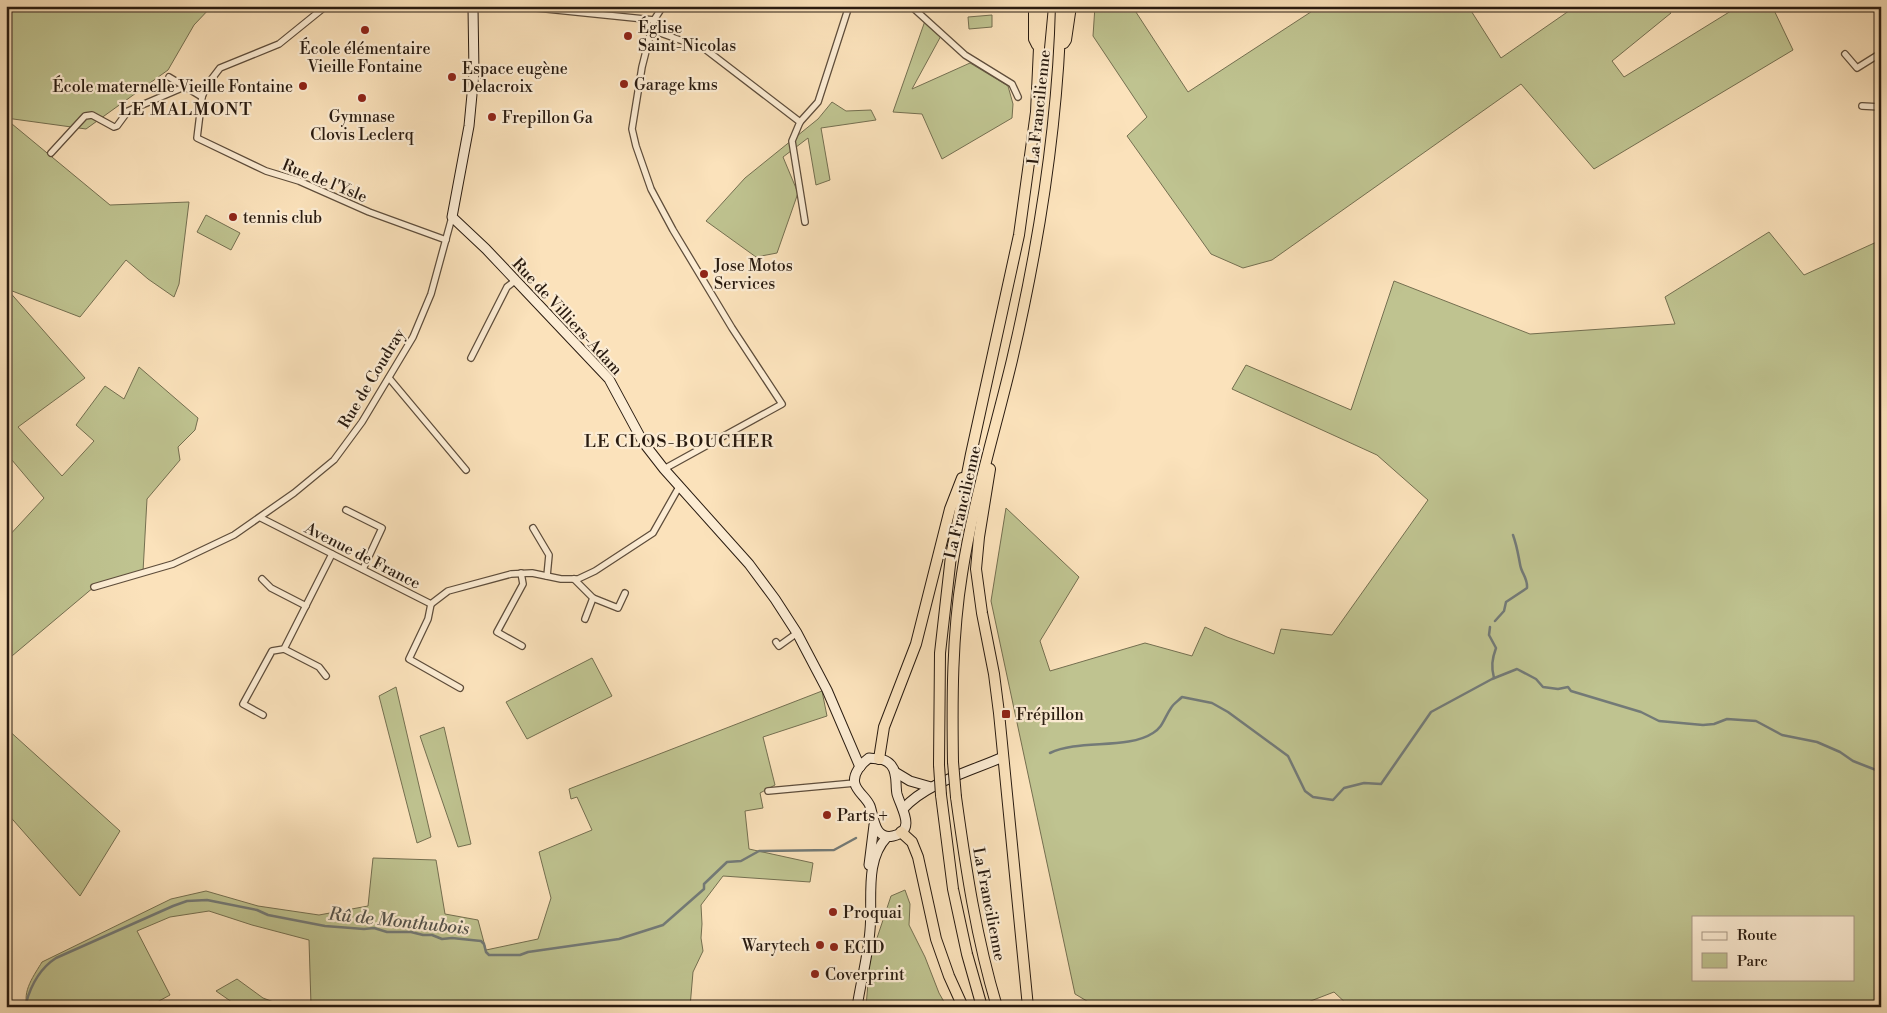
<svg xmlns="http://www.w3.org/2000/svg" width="1887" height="1013" font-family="'Libre Bodoni',serif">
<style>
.green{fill:#bfc390;stroke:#746f50;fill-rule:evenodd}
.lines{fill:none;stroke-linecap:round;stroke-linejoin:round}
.stream{stroke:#737a77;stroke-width:2.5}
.street-casing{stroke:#5e4d3b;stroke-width:8}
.secondary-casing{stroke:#291b10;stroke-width:11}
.highway-casing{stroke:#291b10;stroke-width:12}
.street{stroke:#fcecd3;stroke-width:5.5}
.secondary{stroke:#fcecd3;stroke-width:9}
.highway{stroke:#fbe2bb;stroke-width:10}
.highway-bridge-casing{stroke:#291b10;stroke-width:12;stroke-linecap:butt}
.highway-bridge{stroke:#fbe2bb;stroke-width:10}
.poi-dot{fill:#8f2418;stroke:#fcecd3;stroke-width:2}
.labels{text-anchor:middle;stroke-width:4.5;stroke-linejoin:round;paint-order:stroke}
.poi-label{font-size:16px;fill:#291b10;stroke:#fcecd3;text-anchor:start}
.street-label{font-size:16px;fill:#291b10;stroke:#fcecd3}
.neighbourhood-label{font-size:18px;letter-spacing:1px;fill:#291b10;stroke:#fcecd3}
.water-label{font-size:18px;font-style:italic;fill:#54534c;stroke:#fcecd3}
</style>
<rect width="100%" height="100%" fill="#fbe2bb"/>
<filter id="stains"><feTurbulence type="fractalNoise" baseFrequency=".004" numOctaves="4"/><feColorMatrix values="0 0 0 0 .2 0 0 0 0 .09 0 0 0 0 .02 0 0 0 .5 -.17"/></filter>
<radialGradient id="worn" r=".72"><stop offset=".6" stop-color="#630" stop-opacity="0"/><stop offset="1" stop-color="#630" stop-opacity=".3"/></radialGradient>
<!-- green -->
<g class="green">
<polygon points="6,6 212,6 194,25 168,70 86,129 6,118"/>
<polygon points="1095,6 1132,6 1188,92 1320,6 1468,6 1501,58 1576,6 1666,6 1671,13 1612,61 1624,77 1739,6 1772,6 1793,50 1594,169 1521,84 1272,260 1243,268 1211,254 1127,136 1147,117 1093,36"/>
<polygon points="992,15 992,27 969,29 968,17"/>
<polygon points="926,18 942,34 912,89 970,63 1008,86 1013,104 1012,118 942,159 922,114 893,112"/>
<polygon points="832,102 846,111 871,110 876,120 821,128 830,180 816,185 808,138 783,157 798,193 777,253 756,257 706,221 745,178 818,119"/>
<polygon points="6,119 110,205 189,202 179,284 174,297 148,279 126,260 80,317 7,289 85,378 18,427 62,476 94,441 76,425 105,386 124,399 139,367 198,418 195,430 178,447 180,460 147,499 143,572 94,587 6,661 6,539 44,498 6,453"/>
<polygon points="206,215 240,233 231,250 197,232"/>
<path d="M1769,232l35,43 77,-35v767h-531l-16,-15 -39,15h-198l-22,-13 -84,-393 15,-93 73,69 -39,64 10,30 95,-28 47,13 13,-29 22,10 47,17 7,-25 51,6 96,-135 -51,-45 -145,-66 14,-24 105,45 43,-129 136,53 145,-10 -10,-27zM1693,917h160v62h-160z"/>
<polygon points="592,658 612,696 527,739 506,702"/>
<polygon points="396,687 431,837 417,843 379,696"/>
<path d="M822,691l5,25 -64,21 12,48 -15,8 3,15 -18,3 4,38 64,14 -3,19 -87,-6 -22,29 1,19 -1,14 2,13 -10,21 -3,35h-386l7,-2 -2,-65 -57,-15 -43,-14 -39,6 -33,14 33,64 -22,12h-120c-7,-15 7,-33 14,-45l129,-63 35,-8 52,15 61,9 49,-9 5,-48 63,2 9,54 33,6 8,30 52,-11 13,-41 -12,-46 53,-22 -15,-33 -6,2 -2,-10z"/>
<polygon points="444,727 471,844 458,847 420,736"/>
<polygon points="6,728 120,831 80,896 6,812"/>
<polygon points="905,890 910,904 909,925 925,957 939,993 947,1007 866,1007 870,959 891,896"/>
<polygon points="237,979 263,998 287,1007 239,1007 216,991"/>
</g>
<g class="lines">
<!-- stream -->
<g class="stream">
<path d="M1495,621l9,-10 2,-9 21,-14c1,-10 -6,-15 -7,-24 -2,-10 -3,-18 -7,-29"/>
<path d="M1490,627l-1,8 7,13c-4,11 -5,19 -2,30"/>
<path d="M1050,753c29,-14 77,-3 103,-20 10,-6 11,-15 18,-25 2,-4 7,-7 11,-11l30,6 16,9 60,44 17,35 8,6 20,3 11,-12 20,-5 17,1 50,-72 61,-33 25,-10 19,10 7,8 15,2 10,-2 3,4 70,21 18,9 44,4 11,-1 13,-5 29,2 26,14 35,7 23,10 13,9 23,9 5,-2"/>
<path d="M26,1003c5,-18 13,-34 30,-45l117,-52 14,-5 20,-1 50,10 11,5 57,11 39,3 10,-1 13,4h24l12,3h9l10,4 10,-1 29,3 3,3 2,8 3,3h31l8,-3 91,-13 44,-14 41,-36v-5l23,-22 14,-1 18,-10 75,-1 22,-12"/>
</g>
<defs>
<g id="street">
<polyline points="326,6 279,44 220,68 207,85 202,97 197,138 266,171 299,181 369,212 446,240"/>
<polyline points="517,6 654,20"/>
<polyline points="663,6 654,20 642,67 632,129 636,146 651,189 673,230 732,328 782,404 664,469"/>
<polyline points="911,6 965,55 1012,84 1018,97"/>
<polyline points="652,30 705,49 800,122"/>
<polyline points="1845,54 1857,68 1881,53"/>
<polyline points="169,77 202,97"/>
<polyline points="1862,106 1881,107"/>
<polyline points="51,153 85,116 92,115 114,127 117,126 128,111 184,87"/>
<polyline points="805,222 792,141 800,122 818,102 849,6"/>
<polyline points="471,358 507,287 516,280"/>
<polyline points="389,378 466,470"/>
<polyline points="346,510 382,528 363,569"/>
<polyline points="261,518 431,604 448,591 511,574 532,573 561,579 578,579 595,571 653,533 679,487"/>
<polyline points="533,528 549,555 547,576"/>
<polyline points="521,573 523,584 497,632 522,646"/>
<polyline points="262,579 271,588 306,606"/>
<polyline points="574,579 593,598 585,619"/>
<polyline points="94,587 173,564 234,535 294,493 334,460 362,422 413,337 431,294 452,217"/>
<polyline points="593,598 618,608 625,593"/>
<polyline points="431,604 428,619 409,659 460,688"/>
<polyline points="776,642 779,646 797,633"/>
<polyline points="284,649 319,667 326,676"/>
<polyline points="263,715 243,704 272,651 284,649 332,554"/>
<polyline points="768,791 855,783"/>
</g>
<g id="secondary">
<polyline points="473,8 474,73 469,126 452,217 486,249 609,379 643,442 664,469 749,564 775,599 797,633 827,690 860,767"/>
<path d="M869,758c8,1 16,0 22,7 7,8 4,20 6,29 4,14 20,37 -4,42 -19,4 -19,-19 -23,-30 -3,-8 -13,-14 -15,-22 -3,-10 7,-21 14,-26z"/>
<polyline points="895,772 910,781 931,787"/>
<path d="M903,809c23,-26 68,-38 100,-52"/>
<polyline points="869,865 874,825"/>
<path d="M857,1007c4,-26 11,-51 13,-77 3,-30 -6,-69 17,-93"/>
</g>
<g id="highway">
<polyline points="1034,6 1034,39 1037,45"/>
<polyline points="1064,43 1066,40 1071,6"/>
<polyline points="990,469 979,537 976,569 982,613 994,674 999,713 1028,1007"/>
<polyline points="879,759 884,727 916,644 950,509 962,478"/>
<path d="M953,762c-1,-62 -1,-126 9,-188 11,-72 33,-143 50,-214 27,-116 46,-235 49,-354"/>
<polyline points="939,765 940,653 951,556 971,454 1019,235 1036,112 1039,48 1043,6"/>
<polyline points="941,795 953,889 967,954 982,1007"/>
<path d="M956,797c10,72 20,140 41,210"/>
<polyline points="901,832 912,842 918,857 936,939 949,976 963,1007"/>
</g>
</defs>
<!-- street casing -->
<use href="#street" class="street-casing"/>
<!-- secondary casing -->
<use href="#secondary" class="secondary-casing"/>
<!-- highway casing -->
<use href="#highway" class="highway-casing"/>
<!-- street -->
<use href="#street" class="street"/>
<!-- secondary -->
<use href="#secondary" class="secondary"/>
<!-- highway -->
<use href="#highway" class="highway"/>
<defs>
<g id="highway-bridge">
<polyline points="953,762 956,797"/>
<polyline points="939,765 941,795"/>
</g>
</defs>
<!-- highway-bridge casing -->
<use href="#highway-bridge" class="highway-bridge-casing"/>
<!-- highway-bridge -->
<use href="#highway-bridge" class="highway-bridge"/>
</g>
<!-- markers -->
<g class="poi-dot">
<circle cx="365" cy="30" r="5"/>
<circle cx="628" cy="36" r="5"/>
<circle cx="452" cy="77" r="5"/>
<circle cx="624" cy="84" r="5"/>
<circle cx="303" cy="86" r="5"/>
<circle cx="362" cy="98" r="5"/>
<circle cx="492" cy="117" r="5"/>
<circle cx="233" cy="217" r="5"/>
<circle cx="704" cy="274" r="5"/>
<rect x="1001" y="709" width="10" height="10" rx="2.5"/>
<circle cx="827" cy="815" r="5"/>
<circle cx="833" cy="912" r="5"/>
<circle cx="820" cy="945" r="5"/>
<circle cx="834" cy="947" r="5"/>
<circle cx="815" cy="974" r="5"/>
</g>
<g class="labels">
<!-- poi labels -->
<g class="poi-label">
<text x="638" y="33">Église<tspan x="638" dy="18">Saint-Nicolas</tspan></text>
<text x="365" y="54" text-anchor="middle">École élémentaire<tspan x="365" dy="18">Vieille Fontaine</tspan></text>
<text x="462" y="74">Espace eugène<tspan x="462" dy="18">Delacroix</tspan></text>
<text x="634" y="90">Garage kms</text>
<text x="293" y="92" text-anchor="end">École maternelle Vieille Fontaine</text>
<text x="362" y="122" text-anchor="middle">Gymnase<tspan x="362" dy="18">Clovis Leclerq</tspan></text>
<text x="502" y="123">Frepillon Ga</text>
<text x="243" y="223">tennis club</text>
<text x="714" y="271">Jose Motos<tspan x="714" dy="18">Services</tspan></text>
<text x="1016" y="720">Frépillon</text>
<text x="837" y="821">Parts +</text>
<text x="843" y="918">Proquai</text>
<text x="810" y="951" text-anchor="end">Warytech</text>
<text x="844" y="953">ECID</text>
<text x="825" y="980">Coverprint</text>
</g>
<!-- street labels -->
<g class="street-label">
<text transform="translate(1038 107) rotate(-84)" y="6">La Francilienne</text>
<text transform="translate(325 180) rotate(22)" y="6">Rue de l'Ysle</text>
<text transform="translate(568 316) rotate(47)" y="6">Rue de Villiers-Adam</text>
<text transform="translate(371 378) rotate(-59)" y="6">Rue de Coudray</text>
<text transform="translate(962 502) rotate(-77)" y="6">La Francilienne</text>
<text transform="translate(363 555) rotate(27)" y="6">Avenue de France</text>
<text transform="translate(990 904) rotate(79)" y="6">La Francilienne</text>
</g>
<!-- neighbourhood labels -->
<g class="neighbourhood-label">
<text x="186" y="115">LE MALMONT</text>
<text x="679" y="447">LE CLOS-BOUCHER</text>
</g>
<!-- water labels -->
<g class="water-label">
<text transform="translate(399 921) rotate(6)" y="6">Rû de Monthubois</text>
</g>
</g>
<!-- margin -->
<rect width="1887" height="1013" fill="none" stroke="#fbe2bb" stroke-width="25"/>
<rect x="8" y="8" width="1872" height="998" fill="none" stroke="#291b10" stroke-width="2.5"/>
<rect x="12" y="12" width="1862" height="988" fill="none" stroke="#291b10"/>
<!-- legend -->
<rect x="1692" y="916" width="162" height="65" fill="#fcecd3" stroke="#a89885"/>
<rect x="1702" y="932" width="25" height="8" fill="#fcecd3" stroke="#a89885"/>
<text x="1737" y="940" font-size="15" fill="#291b10">Route</text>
<rect x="1702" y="953" width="25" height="15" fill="#bfc390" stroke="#a89885"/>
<text x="1737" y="966" font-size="15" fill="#291b10">Parc</text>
<rect width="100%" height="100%" filter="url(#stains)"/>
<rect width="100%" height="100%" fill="url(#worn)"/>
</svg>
